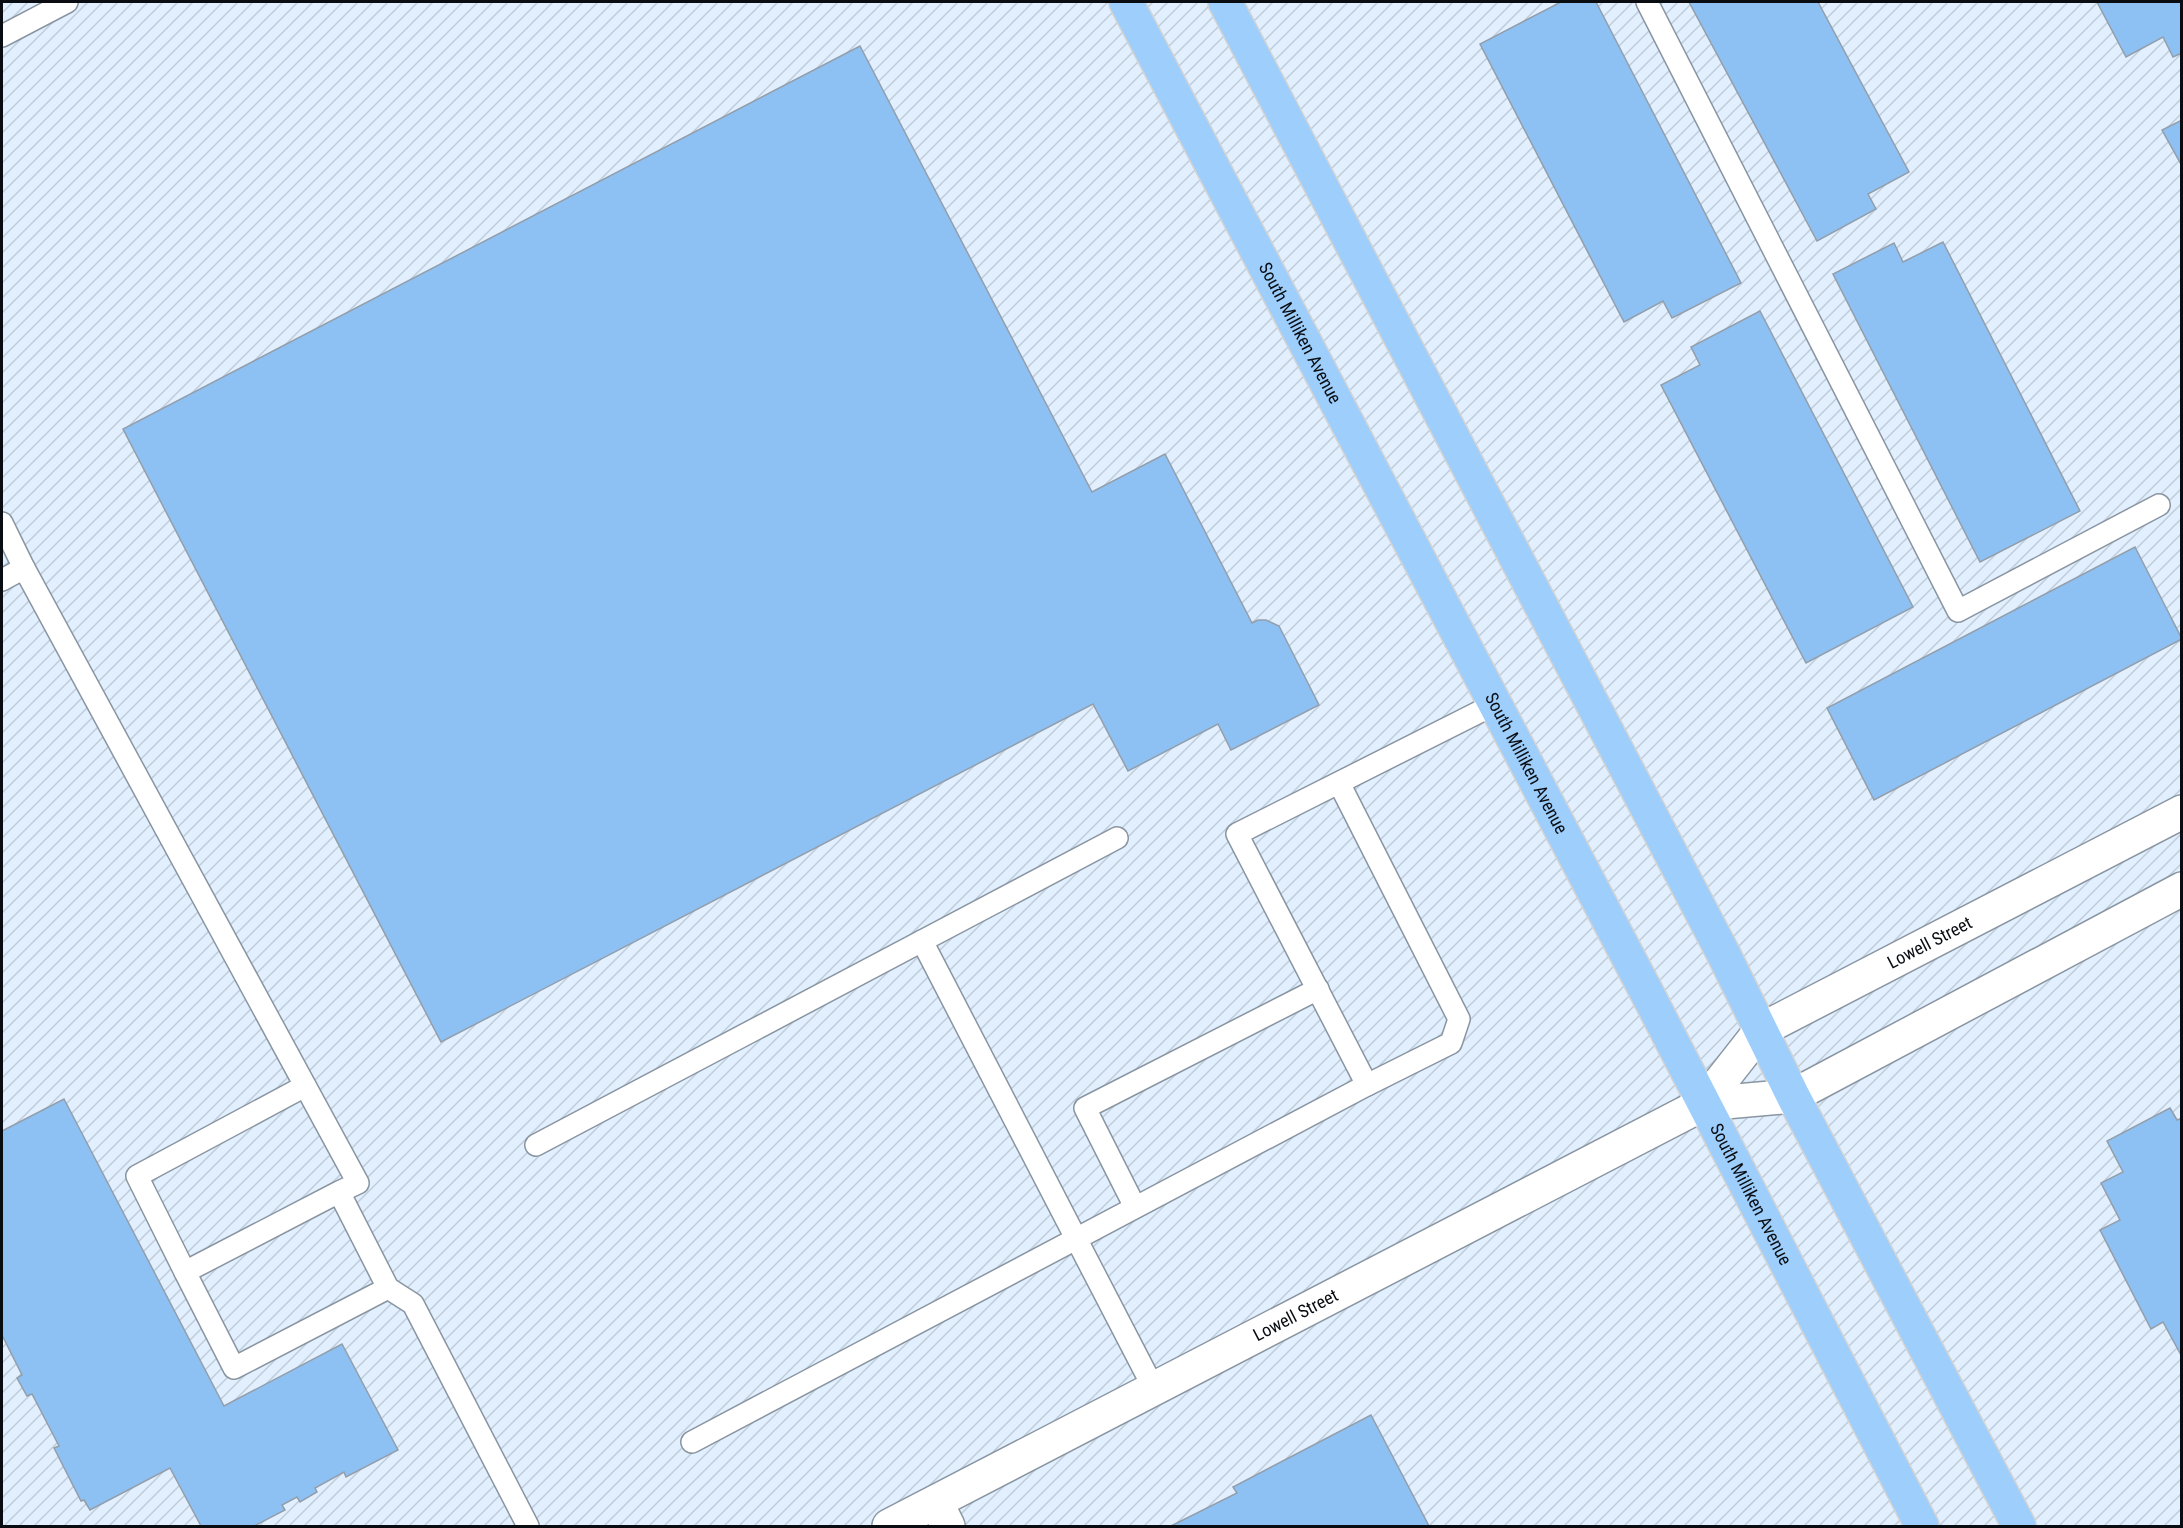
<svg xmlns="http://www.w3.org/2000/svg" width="2183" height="1528" font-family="'Roboto Condensed',sans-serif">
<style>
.industrial{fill:url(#industrial-furrows)}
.building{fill:#8dc1f3;stroke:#939eaa;stroke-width:1.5}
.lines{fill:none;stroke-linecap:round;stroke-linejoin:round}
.lane-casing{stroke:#8995a1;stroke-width:24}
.street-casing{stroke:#8995a1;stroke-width:36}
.primary-casing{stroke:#d3d3d4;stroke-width:36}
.lane{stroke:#fff;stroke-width:21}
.street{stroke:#fff;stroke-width:33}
.primary{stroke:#9dcefc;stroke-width:33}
.labels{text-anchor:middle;stroke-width:4.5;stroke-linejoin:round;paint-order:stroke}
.street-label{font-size:18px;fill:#090d12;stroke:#fff}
</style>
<defs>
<pattern id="industrial-furrows" width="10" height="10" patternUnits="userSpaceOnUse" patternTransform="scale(1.5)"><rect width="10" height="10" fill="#e1effe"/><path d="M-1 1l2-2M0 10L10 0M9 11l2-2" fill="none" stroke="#c0ccd9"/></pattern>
</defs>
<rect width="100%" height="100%" fill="#f7fafd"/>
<!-- industrial -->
<rect class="industrial" x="2" y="2" width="2179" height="1524"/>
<!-- building -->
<g class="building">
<polygon points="1561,2 1596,2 1741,283 1672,318 1663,301 1624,322 1480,44"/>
<polygon points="1689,2 1818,2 1909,172 1868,194 1876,209 1817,241"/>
<polygon points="2097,2 2182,2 2182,53 2173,57 2163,37 2126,57"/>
<polygon points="860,46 1092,492 1165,454 1252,623 1258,620 1266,620 1279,626 1319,705 1231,750 1218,724 1128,771 1093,704 441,1042 123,429"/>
<polygon points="2182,120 2182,166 2162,130"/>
<polygon points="1943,242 2080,511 1980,562 1833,274 1894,243 1903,262"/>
<polygon points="1760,311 1913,607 1806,663 1661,385 1700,365 1691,347"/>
<polygon points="2135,547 2182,639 1874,800 1827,708"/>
<polygon points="64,1099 224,1406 342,1344 398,1450 346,1477 344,1472 315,1488 317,1492 300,1502 297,1497 282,1505 285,1510 254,1526 201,1526 170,1468 90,1510 84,1500 81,1501 54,1448 59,1446 32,1394 27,1396 17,1378 22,1375 2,1335 2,1131"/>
<polygon points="2170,1108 2177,1120 2182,1118 2182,1357 2163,1322 2151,1329 2100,1230 2120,1220 2101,1183 2123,1172 2107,1141"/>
<polygon points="1371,1415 1429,1526 1171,1526 1237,1493 1233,1487"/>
</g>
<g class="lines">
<defs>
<g id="lane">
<polyline points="1647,2 1958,611 2159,505"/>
<polyline points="2,36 67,2"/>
<polyline points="2,523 24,568"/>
<polyline points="2,580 24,568 358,1183 339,1192 185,1272 234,1368 388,1288 339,1192"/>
<polyline points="1339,783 1459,1019 1451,1043 1367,1085"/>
<polyline points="922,941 1117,838"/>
<polyline points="536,1145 922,941 1154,1389"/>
<polyline points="1135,1207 1085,1108 1318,989"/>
<polyline points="185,1272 137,1176 305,1086"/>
<polyline points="388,1288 413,1304 528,1526"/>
<polyline points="692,1442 1367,1085 1237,834 1495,704"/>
</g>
<g id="street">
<path id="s1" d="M1703,1104l58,-74 421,-218"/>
<polyline points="936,1502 948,1526"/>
<path id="s2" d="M889,1526l814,-422 90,-8 389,-207"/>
</g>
<g id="primary">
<path id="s3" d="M1126,2l521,991 275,533"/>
<polyline points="1225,2 1724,955 1793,1096 2019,1526"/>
</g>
</defs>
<!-- lane casing -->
<use href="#lane" class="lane-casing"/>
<!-- street casing -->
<use href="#street" class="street-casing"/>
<!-- primary casing -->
<use href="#primary" class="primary-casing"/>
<!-- lane -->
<use href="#lane" class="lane"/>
<!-- street -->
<use href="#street" class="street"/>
<!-- primary -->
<use href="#primary" class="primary"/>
</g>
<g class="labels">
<!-- street labels -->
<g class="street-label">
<text dy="6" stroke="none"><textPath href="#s3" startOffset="374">South Milliken Avenue</textPath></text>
<text dy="6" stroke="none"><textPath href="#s3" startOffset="860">South Milliken Avenue</textPath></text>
<text dy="6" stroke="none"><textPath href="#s1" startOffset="284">Lowell Street</textPath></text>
<text dy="6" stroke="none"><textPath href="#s3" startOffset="1346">South Milliken Avenue</textPath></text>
<text dy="6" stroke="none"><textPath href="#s2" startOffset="458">Lowell Street</textPath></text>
</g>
</g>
<!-- border -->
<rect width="2183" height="1528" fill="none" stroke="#090d12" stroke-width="6"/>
</svg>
